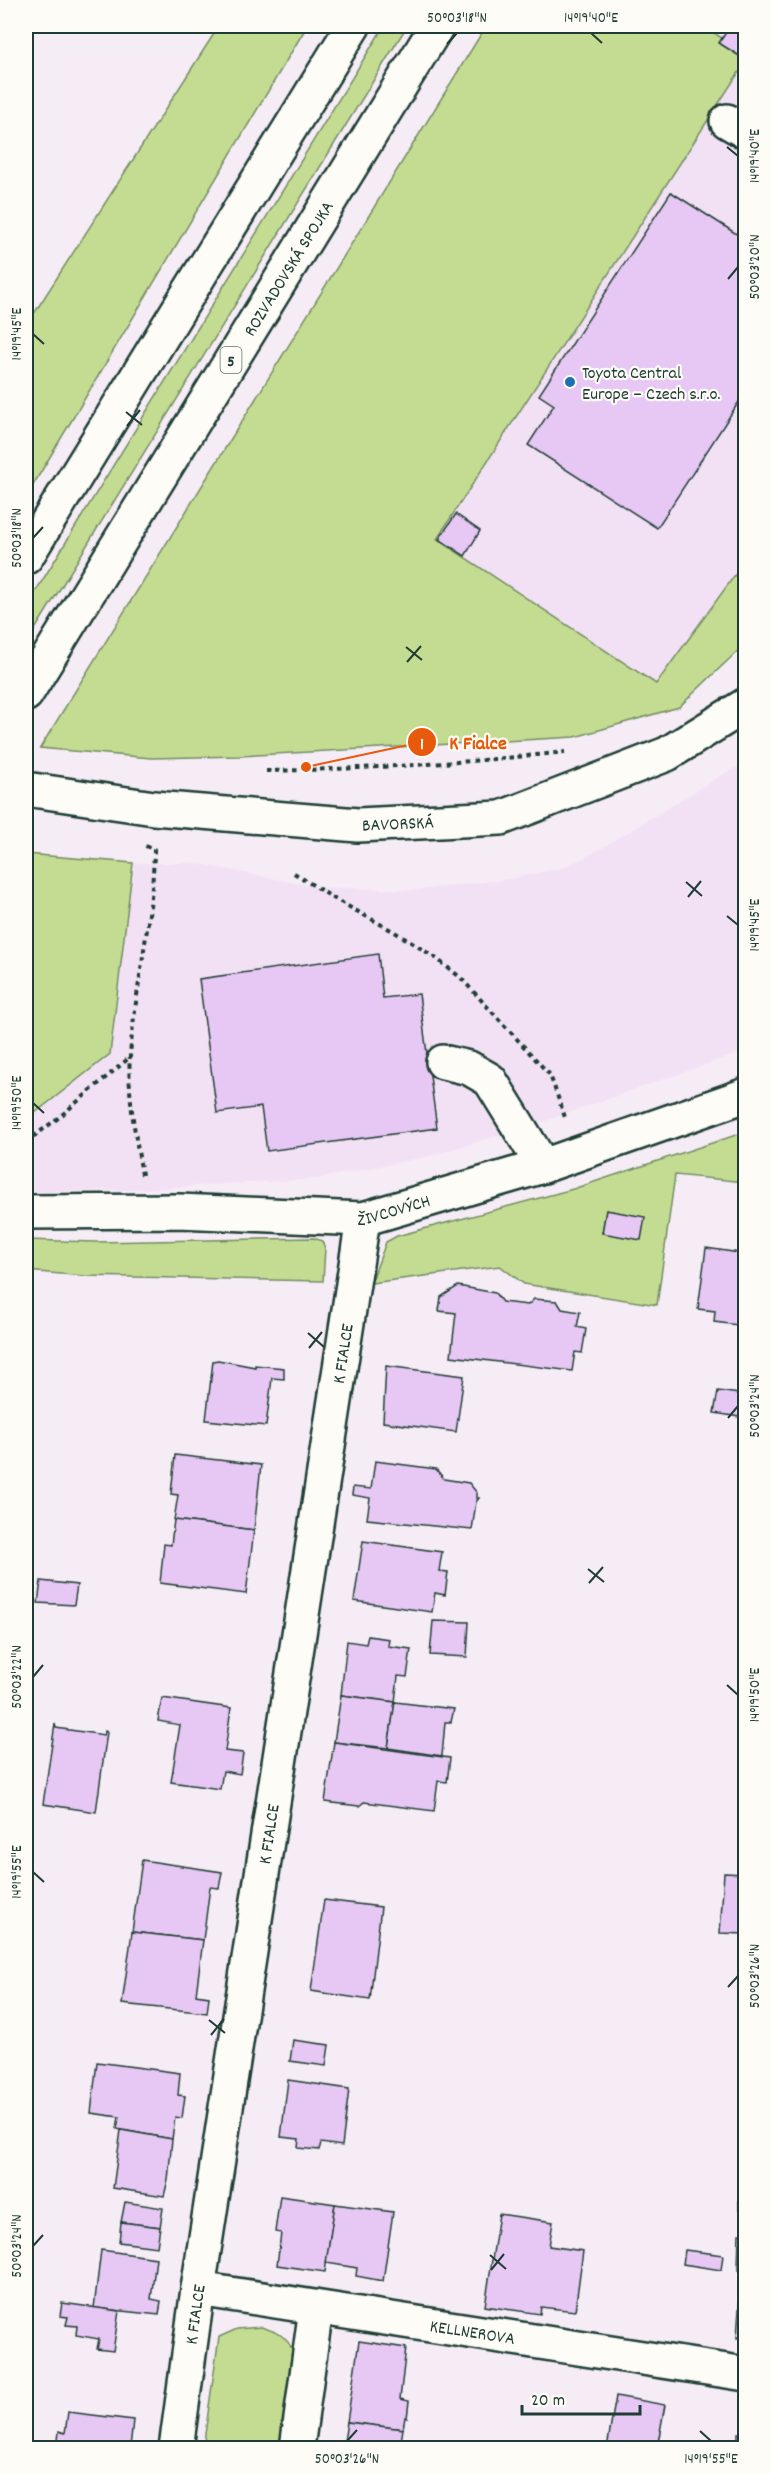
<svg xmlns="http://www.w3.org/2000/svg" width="771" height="2474" font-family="Dekko,sans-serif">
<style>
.built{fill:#f2e1f5}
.green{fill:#c4dc92;stroke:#728c63;stroke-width:1.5;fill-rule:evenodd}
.building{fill:#e7c7f4;stroke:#1f3d34;stroke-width:1.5}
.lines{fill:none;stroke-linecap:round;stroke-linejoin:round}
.minor-casing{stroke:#1f3d34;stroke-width:38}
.highway-casing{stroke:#1f3d34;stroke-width:38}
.path{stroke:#1f3d34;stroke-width:4;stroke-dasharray:4.5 4.5;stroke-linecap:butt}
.minor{stroke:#fdfcf7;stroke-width:33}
.highway{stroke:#fdfcf7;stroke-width:33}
.ticks{fill:none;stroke:#1f3d34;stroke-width:2}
.poi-dot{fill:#1f6fb2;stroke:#fdfcf7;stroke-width:2}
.labels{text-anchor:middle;stroke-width:4.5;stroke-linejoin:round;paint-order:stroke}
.shield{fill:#fdfcf7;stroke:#62766e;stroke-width:1.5}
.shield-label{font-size:16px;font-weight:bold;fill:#1f3d34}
.street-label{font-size:18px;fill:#1f3d34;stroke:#fdfcf7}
.poi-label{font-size:18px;fill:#1f3d34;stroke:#fdfcf7;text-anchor:start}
.leader{fill:none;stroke:#e8590c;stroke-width:2}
.callout-dot{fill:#e8590c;stroke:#fdfcf7;stroke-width:2}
.mark-label{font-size:18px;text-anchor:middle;font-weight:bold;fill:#fff}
.callout-label{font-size:20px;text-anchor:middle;font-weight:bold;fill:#e8590c;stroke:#fdfcf7;stroke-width:4.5;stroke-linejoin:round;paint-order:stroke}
.neatline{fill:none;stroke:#1f3d34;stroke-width:2}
.ticks-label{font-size:15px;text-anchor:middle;fill:#1f3d34}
</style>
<rect width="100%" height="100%" fill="#f6ecf6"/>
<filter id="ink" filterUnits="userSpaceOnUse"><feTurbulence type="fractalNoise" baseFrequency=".0167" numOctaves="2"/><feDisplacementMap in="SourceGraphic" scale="12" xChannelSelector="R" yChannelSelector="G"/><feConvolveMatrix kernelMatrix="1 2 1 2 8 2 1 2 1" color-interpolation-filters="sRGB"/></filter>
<g filter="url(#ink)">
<!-- built -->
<g class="built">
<polygon points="592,26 745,26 745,644 679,707 575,737 240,756 151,758"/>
<polygon points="745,765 745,1051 548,1120 431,1156 315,1179 126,1190 26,1192 26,1120 110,1054 133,863 194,863 316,887 417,890 509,879 565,867 595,852 730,770"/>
</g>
<!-- green -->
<g class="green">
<polygon points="219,26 307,26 26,497 26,326"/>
<polygon points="384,26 407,26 26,644 26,607"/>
<polygon points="486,26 703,26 722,38 719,43 745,60 745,75 739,72 437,539 656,684 745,561 745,644 679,707 575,737 240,756 151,758 40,748"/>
<polygon points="26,854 133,863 110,1054 26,1120"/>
<path d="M745,1132v50l-70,-7 -18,130 -133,-21 -24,-18 -129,17 15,-41 11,-6 176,-47zM606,1210l38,7 -4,23 -38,-7z"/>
<polygon points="314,1238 322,1241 325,1248 323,1281 85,1276 26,1271 26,1240 95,1242"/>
<path d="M261,2327c17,5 26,9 33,26l-13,95h-78l16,-111 18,-8z"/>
</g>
<!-- building -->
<g class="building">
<polygon points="730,26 746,26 746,60 719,43"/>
<polygon points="671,192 746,240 746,391 657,528 528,445 554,405 539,395"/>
<polygon points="456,514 480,531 465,556 439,539"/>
<polygon points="378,954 383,998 419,994 437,1128 267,1151 261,1107 217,1113 199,979"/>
<polygon points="606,1210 645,1217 641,1240 602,1233"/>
<polygon points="706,1248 746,1254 746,1326 714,1322 715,1311 698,1309"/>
<polygon points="458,1286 495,1293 502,1302 528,1305 534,1299 557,1301 562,1309 580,1312 577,1327 586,1329 582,1353 575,1352 572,1371 451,1356 456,1313 439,1311 441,1297"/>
<polygon points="218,1360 255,1367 255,1365 284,1368 284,1379 272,1378 266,1426 206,1420 213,1361"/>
<polygon points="386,1366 464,1376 456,1432 383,1422"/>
<polygon points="718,1391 746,1395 746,1418 714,1413"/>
<polygon points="175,1455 261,1465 254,1530 174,1520 178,1495 171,1494"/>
<polygon points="375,1461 436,1469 444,1479 469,1483 477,1493 477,1498 479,1498 476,1502 472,1530 367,1519 370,1498 352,1495 353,1487 371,1489"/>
<polygon points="174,1520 254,1530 246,1594 160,1583 164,1544 171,1545"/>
<polygon points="363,1541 442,1552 439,1571 448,1572 445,1595 435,1593 432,1612 354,1601"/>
<polygon points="41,1581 77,1585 74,1605 38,1603"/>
<polygon points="433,1621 469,1622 467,1657 430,1655"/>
<polygon points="368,1636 389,1639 388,1646 411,1649 407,1677 398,1676 395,1702 341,1695 347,1641 366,1644"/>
<polygon points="341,1695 395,1702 388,1748 334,1742"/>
<polygon points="162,1698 231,1708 225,1751 243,1753 240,1774 223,1771 220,1789 171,1782 180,1725 158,1721"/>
<polygon points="395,1702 454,1709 451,1722 445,1722 442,1756 388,1748"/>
<polygon points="55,1724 56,1728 104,1735 105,1731 107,1732 96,1812 43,1804"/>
<polygon points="334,1742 450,1758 447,1782 438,1781 434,1811 364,1802 359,1806 325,1802"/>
<polygon points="142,1860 222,1872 219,1888 210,1887 203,1940 132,1932"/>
<polygon points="724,1873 746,1874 746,1934 720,1933"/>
<polygon points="324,1900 381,1907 370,2000 311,1991"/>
<polygon points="132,1932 203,1940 196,1995 209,1997 207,2013 122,2004"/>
<polygon points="293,2040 329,2045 326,2066 290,2061"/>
<polygon points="97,2062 180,2073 178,2095 185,2096 182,2118 175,2117 172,2139 117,2129 119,2117 91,2113"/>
<polygon points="288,2080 349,2089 342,2146 321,2143 319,2150 298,2148 299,2139 281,2137"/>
<polygon points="741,2105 746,2105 746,2150 739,2149"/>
<polygon points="121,2130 172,2139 168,2180 164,2196 113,2188"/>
<polygon points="739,2173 746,2174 746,2210 739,2209"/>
<polygon points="280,2196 335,2204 325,2272 277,2265 281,2233 275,2232"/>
<polygon points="125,2202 163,2208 160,2227 121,2222"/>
<polygon points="335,2204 393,2212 383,2281 356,2276 357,2268 326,2263"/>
<polygon points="499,2214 553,2222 549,2246 583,2251 575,2311 541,2307 540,2314 485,2306"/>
<polygon points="121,2222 160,2227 157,2247 119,2242"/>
<polygon points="739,2234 746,2234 746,2271 738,2270"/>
<polygon points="101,2250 156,2258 151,2299 161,2301 159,2315 94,2308"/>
<polygon points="685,2250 723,2255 721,2270 683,2264"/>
<polygon points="740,2295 746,2295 746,2338 737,2338"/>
<polygon points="62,2303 119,2311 113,2351 97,2349 99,2339 76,2335 77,2326 66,2325 68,2317 60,2316"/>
<polygon points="359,2341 406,2348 400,2399 409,2401 407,2418 405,2417 403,2429 347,2422"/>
<polygon points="616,2396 665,2405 657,2448 607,2448"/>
<polygon points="68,2412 133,2420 130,2448 64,2448 65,2442 58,2441 59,2431 65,2433"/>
<polygon points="347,2422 403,2429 400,2448 343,2448"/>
<rect x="738" y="2433" width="8" height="15"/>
</g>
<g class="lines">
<defs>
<g id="minor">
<polyline points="727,121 746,132"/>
<path id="s1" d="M26,789l128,19 204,17 143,-7 166,-64 79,-49"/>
<polyline points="443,1062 469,1068 490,1080 543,1166"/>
<path id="s2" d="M26,1212l153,-1 184,8 180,-53 203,-71"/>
<path id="s3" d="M198,2289l548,85"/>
<path id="s4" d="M176,2448l22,-159 165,-1070"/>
<polyline points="297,2448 316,2308"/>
</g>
<g id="highway">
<polyline points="26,557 353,26"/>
<path id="s5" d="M26,694l411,-668"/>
</g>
</defs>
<!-- minor casing -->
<use href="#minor" class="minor-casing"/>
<!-- highway casing -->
<use href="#highway" class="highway-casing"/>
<!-- path -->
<g class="path">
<path d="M266,771c100,-2 199,-8 299,-19"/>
<polyline points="294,873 333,898 393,931 433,956 460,977 550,1075 566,1120"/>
<polyline points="26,1142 57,1119 129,1058"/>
<path d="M142,1175c-6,-38 -15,-80 -12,-119 5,-69 23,-137 24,-207l-9,-3"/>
</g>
<!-- minor -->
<use href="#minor" class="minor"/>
<!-- highway -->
<use href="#highway" class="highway"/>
</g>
</g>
<!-- ticks -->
<path class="ticks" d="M591,33l11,10M447,44l10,-11M727,147l11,9M728,279l10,-12M33,334l11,10M126,412l16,13M127,426l13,-16M33,538l10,-11M406,647l16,13M407,662l14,-16M686,882l16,14M688,897l13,-16M727,916l11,9M33,1103l11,10M308,1333l16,14M309,1348l13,-16M728,1418l10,-12M588,1569l16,13M589,1583l14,-16M33,1677l10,-12M727,1685l11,10M33,1872l11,10M728,1987l10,-11M209,2020l16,13M211,2035l13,-16M33,2246l10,-11M490,2255l16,14M491,2270l13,-16M700,2431l11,10M347,2441l10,-11"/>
<!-- markers -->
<circle class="poi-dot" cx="570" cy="382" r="6"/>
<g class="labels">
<!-- shield labels -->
<rect class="shield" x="220.5" y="347" width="21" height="26" rx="4.5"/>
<g class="shield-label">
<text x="231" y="366">5</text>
</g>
<!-- street labels -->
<g class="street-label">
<text dy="6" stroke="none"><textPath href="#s5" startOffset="500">ROZVADOVSKÁ SPOJKA</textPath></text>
<text dy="6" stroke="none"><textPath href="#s1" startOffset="374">BAVORSKÁ</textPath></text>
<text dy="6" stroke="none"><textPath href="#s2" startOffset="369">ŽIVCOVÝCH</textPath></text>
<text dy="6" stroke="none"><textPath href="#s4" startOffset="1107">K FIALCE</textPath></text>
<text dy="6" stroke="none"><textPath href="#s4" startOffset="621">K FIALCE</textPath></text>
<text dy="6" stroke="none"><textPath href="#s4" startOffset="135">K FIALCE</textPath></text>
<text dy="6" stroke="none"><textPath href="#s3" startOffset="278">KELLNEROVA</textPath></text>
</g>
<!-- poi labels -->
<g class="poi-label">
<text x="582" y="378">Toyota Central<tspan x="582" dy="21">Europe – Czech s.r.o.</tspan></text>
</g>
</g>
<!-- callouts -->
<path class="leader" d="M306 767L422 742"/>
<g class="callout-dot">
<circle cx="306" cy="767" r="6"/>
<circle cx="422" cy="742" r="15"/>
</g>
<g class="mark-label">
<text x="422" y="749">1</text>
</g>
<g class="callout-label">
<text x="478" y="749">K Fialce</text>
</g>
<!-- margin -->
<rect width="771" height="2474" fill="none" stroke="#fdfcf7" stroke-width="66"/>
<!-- scale -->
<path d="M522 2405v9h118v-9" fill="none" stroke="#1f3d34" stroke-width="3"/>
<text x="531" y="2405" font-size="18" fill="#1f3d34" stroke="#fdfcf7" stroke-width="4.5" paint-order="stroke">20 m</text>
<rect x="33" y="33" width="705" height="2408" class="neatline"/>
<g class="ticks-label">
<text x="457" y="22">50°03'18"N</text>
<text x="591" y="22">14°19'40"E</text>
<text transform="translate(754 156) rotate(-90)" y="5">14°19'40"E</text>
<text transform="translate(754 267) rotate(-90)" y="5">50°03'20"N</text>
<text transform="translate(16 334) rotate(-90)" y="5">14°19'45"E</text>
<text transform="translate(16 538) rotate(-90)" y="5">50°03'18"N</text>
<text transform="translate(754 925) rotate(-90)" y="5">14°19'45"E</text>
<text transform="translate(16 1103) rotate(-90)" y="5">14°19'50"E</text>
<text transform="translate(754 1406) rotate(-90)" y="5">50°03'24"N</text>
<text transform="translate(16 1677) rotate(-90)" y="5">50°03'22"N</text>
<text transform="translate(754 1695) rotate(-90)" y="5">14°19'50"E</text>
<text transform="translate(16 1872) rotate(-90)" y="5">14°19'55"E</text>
<text transform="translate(754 1976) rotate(-90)" y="5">50°03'26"N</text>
<text transform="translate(16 2246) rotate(-90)" y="5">50°03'24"N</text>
<text x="347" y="2463">50°03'26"N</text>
<text x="711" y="2463">14°19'55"E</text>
</g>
</svg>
